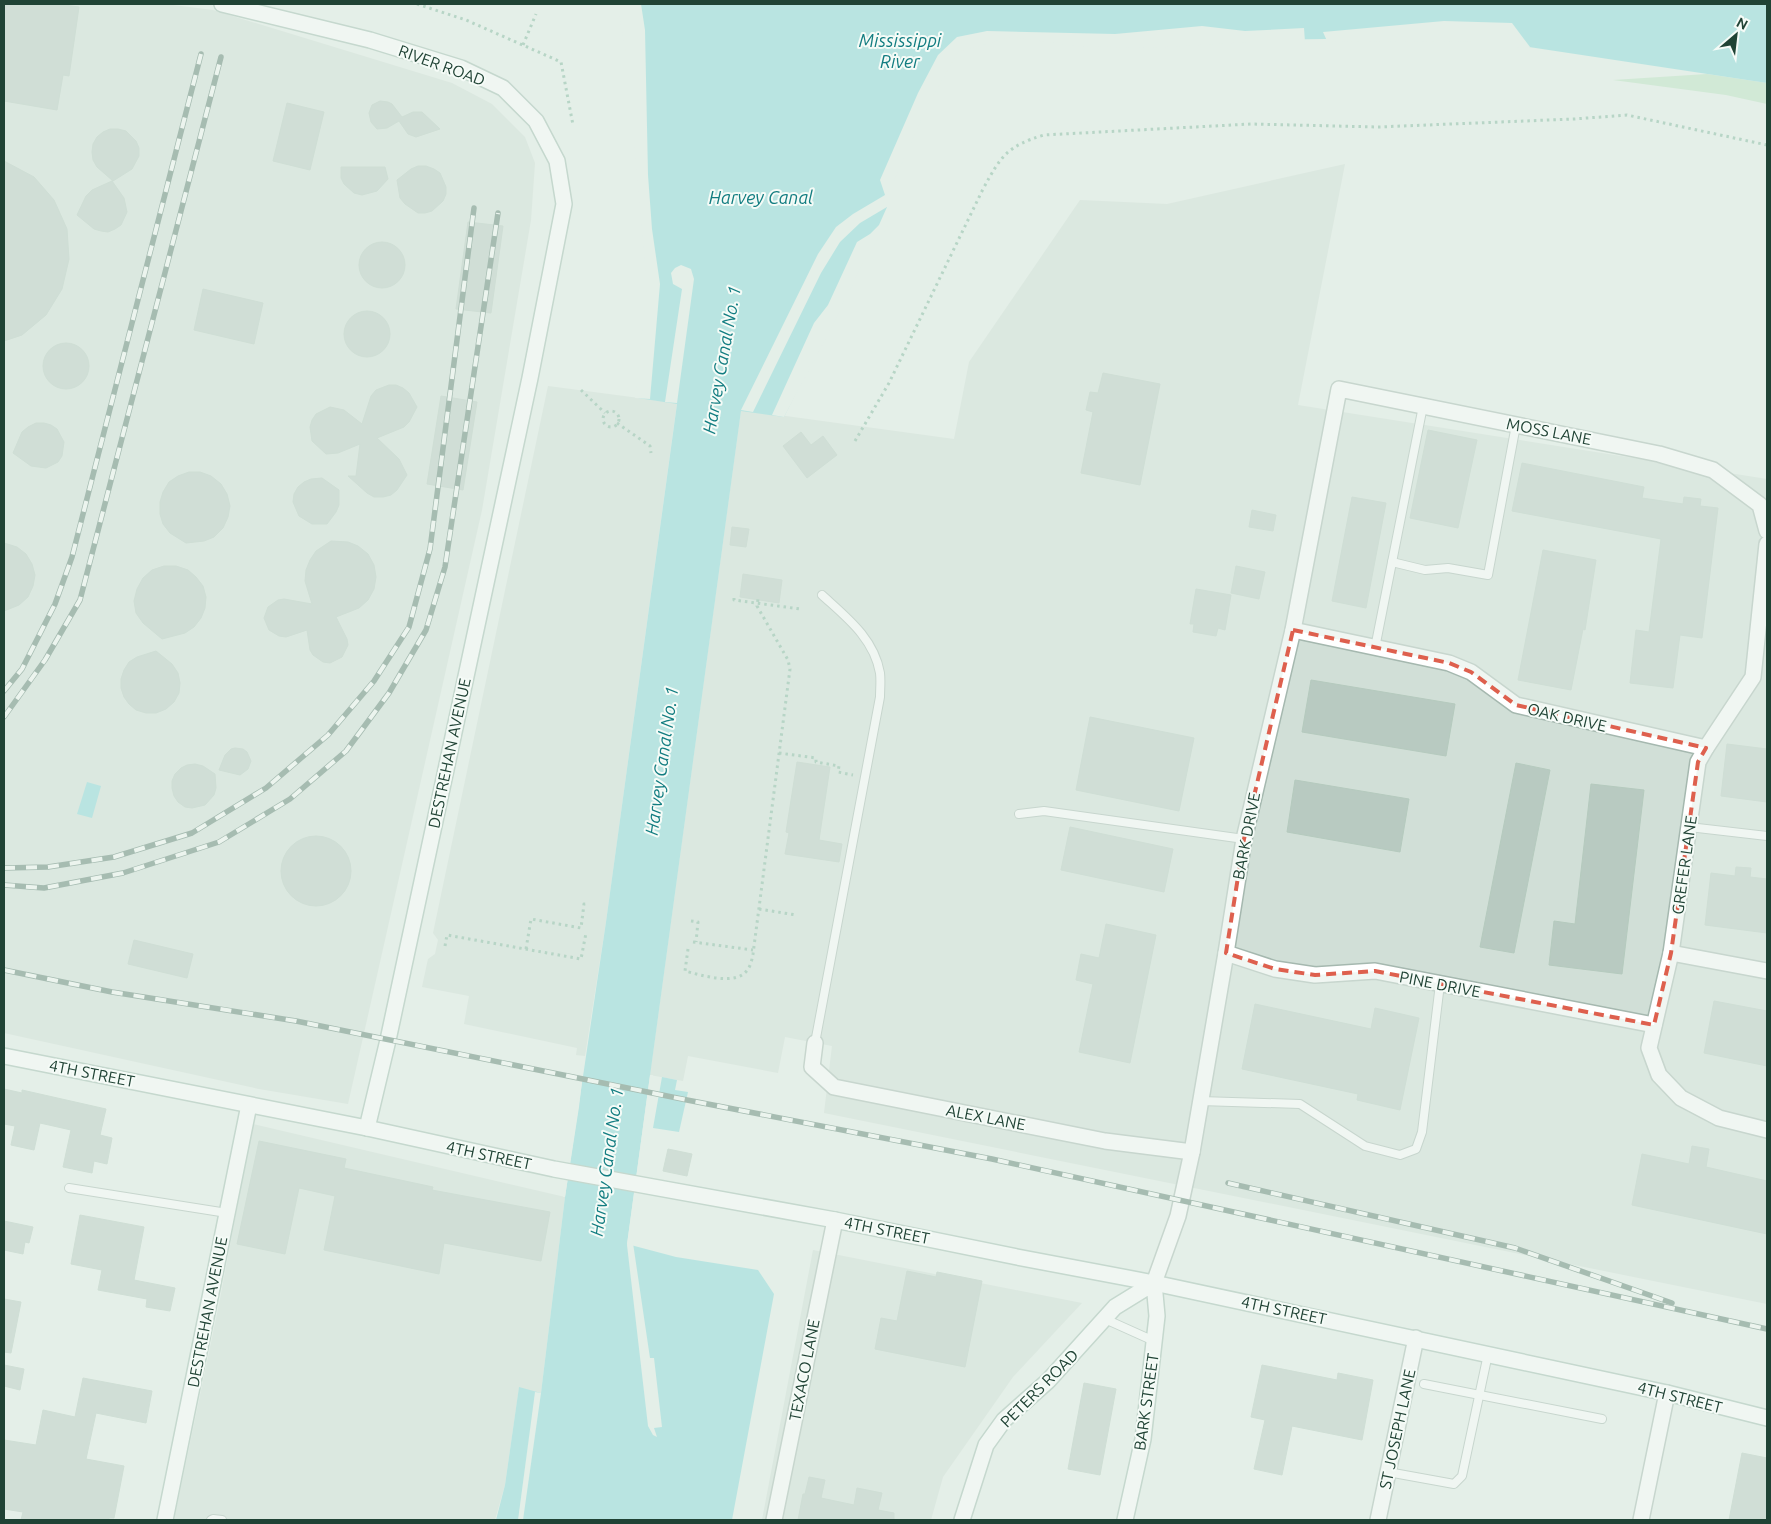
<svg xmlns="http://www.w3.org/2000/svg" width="1771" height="1524" font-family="Ubuntu,sans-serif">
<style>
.built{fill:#d1dfd7}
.green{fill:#bae2c0}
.water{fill:#85d8da}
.pier{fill:#e4efe8}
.building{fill:#b8cac1;stroke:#b5cabe}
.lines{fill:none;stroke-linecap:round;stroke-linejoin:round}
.lane-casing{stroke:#a5b8af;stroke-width:10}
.street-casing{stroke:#a5b8af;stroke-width:18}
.secondary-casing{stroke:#a0bcaf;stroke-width:18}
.path{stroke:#80b69e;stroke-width:3;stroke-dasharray:2.5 4;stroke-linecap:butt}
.lane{stroke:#fff;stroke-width:8}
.street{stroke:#fff;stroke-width:15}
.secondary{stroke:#fff;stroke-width:15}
.rail-casing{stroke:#5b7e70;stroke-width:5.5}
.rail{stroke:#f5fbf7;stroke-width:4;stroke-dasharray:11;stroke-linecap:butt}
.marked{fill:none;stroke:#de604e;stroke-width:4;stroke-dasharray:10 6;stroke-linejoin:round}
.labels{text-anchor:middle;stroke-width:4;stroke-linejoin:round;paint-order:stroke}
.street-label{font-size:16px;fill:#204335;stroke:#f5fbf7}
.water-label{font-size:18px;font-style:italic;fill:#127d81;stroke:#f5fbf7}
</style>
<rect width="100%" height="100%" fill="#e4efe8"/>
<!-- built -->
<g class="built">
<polygon points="4,4 165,4 213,10 452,83 492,104 525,137 535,163 531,220 482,510 348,1104 259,1089 4,1033"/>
<polygon points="1345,164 1298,405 1767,479 1767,1304 824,1113 832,1046 785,1037 778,1073 688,1056 683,1081 650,1075 741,410 954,439 969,362 1080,200 1167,204"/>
<polygon points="548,386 677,403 606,922 585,1056 576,1055 577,1048 464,1024 469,996 422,987 428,959 435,954 438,940 433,933"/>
<polygon points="253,1124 565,1197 541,1393 519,1388 505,1485 495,1520 174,1520 219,1304"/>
<polygon points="813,1250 1082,1303 1013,1377 943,1477 931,1520 762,1520"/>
</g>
<!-- green -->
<polygon class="green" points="1707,74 1767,83 1767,104 1726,95 1613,80"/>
<!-- water -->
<g class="water">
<polygon points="619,4 1767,4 1767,83 1477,39 1398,38 1249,40 1010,35 956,50 926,104 885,195 891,219 867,250 784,417 741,411 627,1244 676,1257 758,1270 774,1294 732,1520 496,1520 505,1485 519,1387 541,1393 565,1197 606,922 677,404 638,398 649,284 628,53"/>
<polygon points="87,782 101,786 92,818 77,814"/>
<polygon points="662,1077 677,1080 675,1090 688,1092 679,1132 653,1128"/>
</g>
<!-- pier -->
<g class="pier">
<polygon points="617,4 641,4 645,30 648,175 652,229 660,284 650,399 635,398 647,284 626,53"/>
<polygon points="1444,21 1512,23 1530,47 1517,48 1477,42 1327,41 1323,32"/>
<polygon points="1202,26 1245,31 1304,28 1305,42 1249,42 1150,48 1077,46 1010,37 958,52 928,105 887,196 893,220 869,251 826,338 784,417 772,415 814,323 828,305 857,242 870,234 879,225 887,207 860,223 840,242 821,273 753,412 741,410 818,254 836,227 853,214 885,195 880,180 918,93 938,55 957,37 987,31 1115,34"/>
<polygon points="681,265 691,269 694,279 677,403 665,402 682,289 673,284 671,273 675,268"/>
<polygon points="582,1056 585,1056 579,1107 565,1197 563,1197 577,1107"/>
<polygon points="650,1075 653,1075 630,1243 633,1243 650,1358 654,1358 662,1427 654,1428 657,1437 653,1435 648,1426 627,1245"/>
<polygon points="535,1392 541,1393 523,1520 518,1520"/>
</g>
<!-- building -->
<g class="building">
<polygon points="4,4 57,4 79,7 69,76 63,75 57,110 4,101"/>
<polygon points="380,101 388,102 392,104 402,117 413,112 422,112 440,129 416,137 408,134 399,121 387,128 377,129 371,122 369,113 372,105"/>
<polygon points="287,103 324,112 310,170 273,161"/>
<polygon points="110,129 118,129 126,131 136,141 139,148 139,156 132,169 113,181 97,167 93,160 92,152 93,144 97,137 103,132"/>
<polygon points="4,161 34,177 54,200 67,229 69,259 62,289 46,315 22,335 4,341"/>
<polygon points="418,166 426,166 434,169 440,173 446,187 446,194 443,201 432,211 425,213 418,213 405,204 400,198 397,180 411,169"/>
<polygon points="341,167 385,167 388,179 377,191 362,195 354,193 344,184 341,178"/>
<polygon points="112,181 124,198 127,212 121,225 115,229 108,232 101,231 94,229 77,215 86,196 92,190"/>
<polygon points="468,222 503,226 491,313 456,309"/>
<circle cx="382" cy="265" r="23"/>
<polygon points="203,289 263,303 254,344 194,330"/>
<circle cx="367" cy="334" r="23"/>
<circle cx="66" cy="366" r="23"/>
<polygon points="1103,373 1160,384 1140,485 1081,473 1093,412 1086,410 1090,392 1098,393"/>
<polygon points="389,385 396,385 403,388 409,393 417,407 409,422 404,427 377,438 399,459 407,475 397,490 391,495 383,497 374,497 367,493 348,476 356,476 360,444 338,453 326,454 312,441 310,427 312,420 316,414 330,407 344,410 362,424 371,396 376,390"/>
<polygon points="441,396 477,402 463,490 427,484"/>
<polygon points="36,423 44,423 51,425 57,429 64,442 62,456 58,462 46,468 31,466 13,453 22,432 28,427"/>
<polygon points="1428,430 1477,440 1458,528 1410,518"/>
<polygon points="801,432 811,445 823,436 837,455 807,478 783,446"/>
<polygon points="1522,463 1644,487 1642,498 1683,504 1684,497 1701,499 1700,506 1718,508 1702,638 1680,635 1673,688 1630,683 1636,630 1649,632 1661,539 1512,511"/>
<polygon points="189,472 200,472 211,476 221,484 227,494 230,506 228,517 223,528 214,537 204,541 186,543 170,533 163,524 160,514 160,502 163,492 169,482 178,476"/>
<polygon points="322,478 339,490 339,505 336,512 327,524 312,524 299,516 293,502 294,494 298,487 304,482 311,479"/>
<polygon points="1352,497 1386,503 1366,608 1332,601"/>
<polygon points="1252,510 1276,515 1273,531 1249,527"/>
<polygon points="732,527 749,529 746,547 730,545"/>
<polygon points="331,541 348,542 358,546 368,554 374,565 376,577 374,589 368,600 359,608 336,617 347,639 348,645 342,657 330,663 323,662 313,655 310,650 307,630 286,637 279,636 269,630 264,618 268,607 278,600 284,599 312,604 305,581 306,570 310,560 316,551"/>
<polygon points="4,543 17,547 26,554 32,564 35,575 33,586 28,597 19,605 4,611"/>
<polygon points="1543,550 1596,560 1585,630 1583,629 1571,690 1518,680"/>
<polygon points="164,566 176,566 188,570 196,577 203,586 206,597 205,608 201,618 194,627 185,633 162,639 143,623 136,613 134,601 137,589 143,578 152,570"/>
<polygon points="1236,566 1265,572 1259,599 1231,593"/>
<polygon points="743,574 782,580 779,603 740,597"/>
<polygon points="1196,589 1231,595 1225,630 1218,628 1216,636 1193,632 1194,624 1190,624"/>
<polygon points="156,651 172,664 178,673 180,683 179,693 174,702 166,709 156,713 146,713 136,710 129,704 124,697 121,688 121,679 124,670 129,662 137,657"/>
<polygon points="1311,680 1455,704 1446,756 1302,732"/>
<polygon points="1090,717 1194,738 1179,811 1076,790"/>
<polygon points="1727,744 1767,749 1767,802 1721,796"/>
<polygon points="235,748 243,749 247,752 251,761 248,769 240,775 219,770 225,755 231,749"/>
<polygon points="797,762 830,767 819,840 842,844 839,862 785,854 789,833 786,832"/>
<polygon points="1516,763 1550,770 1514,953 1480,947"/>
<polygon points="195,764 203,766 215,774 216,788 214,795 205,805 192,808 185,807 178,802 174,796 172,788 172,781 175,774 181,768 187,765"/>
<polygon points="1295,780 1409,799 1400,852 1287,832"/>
<polygon points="1591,784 1644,790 1622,974 1549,965 1554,921 1575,924"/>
<polygon points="1070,827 1173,849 1164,892 1061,870"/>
<circle cx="316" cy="871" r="35"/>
<polygon points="1736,867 1751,868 1750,877 1767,879 1767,933 1705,925 1711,873 1735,876"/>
<polygon points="1106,924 1156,935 1130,1063 1079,1052 1093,984 1076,980 1081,954 1099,958"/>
<polygon points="134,940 193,954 187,978 128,964"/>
<polygon points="1714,1001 1767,1011 1767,1066 1704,1053"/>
<polygon points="1255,1004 1371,1029 1375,1008 1419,1018 1400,1110 1357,1100 1358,1094 1242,1069"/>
<polygon points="4,1089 22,1093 22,1090 106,1109 100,1135 112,1138 107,1164 94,1161 92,1173 63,1167 71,1130 40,1123 34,1150 11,1145 15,1126 4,1124"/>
<polygon points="259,1141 346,1159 344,1168 433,1187 432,1190 550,1212 541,1261 444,1243 439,1274 324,1250 335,1196 299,1188 285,1254 237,1244"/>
<polygon points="1692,1146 1709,1149 1706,1167 1767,1181 1767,1234 1632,1205 1642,1154 1689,1164"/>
<polygon points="668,1149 692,1154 687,1176 663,1171"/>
<polygon points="80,1215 144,1227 134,1280 175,1288 170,1311 146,1307 147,1299 98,1290 102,1270 71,1264"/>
<polygon points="4,1221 33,1227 29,1243 25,1242 23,1254 4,1250"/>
<polygon points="907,1271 936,1277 937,1272 982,1281 965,1367 875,1349 881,1318 897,1321"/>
<polygon points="4,1299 21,1302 11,1353 4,1352"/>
<polygon points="4,1365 24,1369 20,1390 4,1386"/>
<polygon points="1262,1365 1337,1380 1338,1373 1373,1380 1362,1440 1292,1426 1282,1475 1254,1469 1265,1420 1251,1417"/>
<polygon points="83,1378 152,1391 146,1423 96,1413 86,1459 124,1466 114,1518 109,1518 109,1520 21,1520 23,1512 4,1509 4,1440 36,1445 43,1410 75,1417"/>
<polygon points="1084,1383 1116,1389 1100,1475 1068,1469"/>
<polygon points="1742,1453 1767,1458 1767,1520 1729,1520"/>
<polygon points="809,1477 825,1480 821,1498 854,1505 857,1488 882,1493 878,1510 894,1513 894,1520 798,1520 803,1494 805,1494"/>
</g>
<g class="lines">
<defs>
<g id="lane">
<polyline points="1392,562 1425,570 1448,568 1488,575 1516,425"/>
<polyline points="1375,648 1423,406"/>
<polyline points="1019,814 1044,811 1244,839"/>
<polyline points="1689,827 1767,836"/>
<path d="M815,1043l65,-346c0,-8 1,-16 0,-24 -6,-35 -34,-56 -58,-78"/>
<polyline points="1200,1101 1300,1104 1365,1146 1400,1155 1416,1149 1422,1132 1440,984"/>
<polyline points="69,1188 227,1213"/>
<polyline points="1105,1319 1154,1341"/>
<polyline points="1424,1384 1602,1419"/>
<polyline points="1388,1472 1454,1484 1462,1476 1488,1354"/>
<polyline points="211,1520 213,1519 222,1520"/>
</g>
<g id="street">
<polyline points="1767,544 1753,677 1706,748 1698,762 1671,953 1649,1048 1659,1075 1681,1098 1719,1118 1767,1130"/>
<polyline points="1293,630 1449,663 1471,672 1516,705 1706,748"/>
<polyline points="1226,953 1275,969 1315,975 1375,971 1654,1025"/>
<polyline points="1671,953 1767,971"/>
<polyline points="815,1043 812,1067 834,1087 1105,1141 1192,1152"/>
<polyline points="1154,1283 1178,1216 1192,1152 1226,953 1244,839 1293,630 1339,389 1659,454 1713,470 1760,505 1767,531"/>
<polyline points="774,1520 835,1220"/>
<polyline points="1378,1520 1416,1338"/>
<polyline points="1641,1520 1667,1393"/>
</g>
<g id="secondary">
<polyline points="222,4 370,40 461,68 503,88 536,121 557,161 564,204 530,378 388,1040 367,1128"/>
<polyline points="4,1056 367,1128 554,1169 835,1220 1017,1257 1154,1283 1667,1393 1767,1418"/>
<polyline points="165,1520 249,1105"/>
<polyline points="962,1520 986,1445 1004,1420 1048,1381 1115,1307 1154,1283 1157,1316 1143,1439 1125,1520"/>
</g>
</defs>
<!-- lane casing -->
<use href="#lane" class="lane-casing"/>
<!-- street casing -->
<use href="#street" class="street-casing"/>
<!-- secondary casing -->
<use href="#secondary" class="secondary-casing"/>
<!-- path -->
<g class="path">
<polyline points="417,4 466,20 561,62 573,125"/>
<polyline points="523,45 536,14"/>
<polyline points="581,390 605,413"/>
<circle cx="611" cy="419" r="8"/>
<polyline points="617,423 650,446 651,453"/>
<path d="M855,441l34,-58 94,-194c18,-33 24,-43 61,-54l207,-11 127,3 196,-8 53,-4 140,30"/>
<polyline points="734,598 734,600 800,609"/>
<polyline points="779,753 816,758 816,762 839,766 838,772 853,775"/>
<polyline points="759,909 796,915"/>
<polyline points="691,921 698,922 696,942"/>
<polyline points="693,942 753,950"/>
<polyline points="445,946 447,935 581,959 586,933"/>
<polyline points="526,949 531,919 581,928 584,904 589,905"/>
<path d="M688,949l-3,22c16,4 52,16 63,-2 3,-4 4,-10 5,-15l37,-285 -2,-9 -31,-54 1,-7"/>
</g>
<!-- lane -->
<use href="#lane" class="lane"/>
<!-- street -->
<use href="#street" class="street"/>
<!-- secondary -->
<use href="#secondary" class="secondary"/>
<defs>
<g id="rail">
<polyline points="4,691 22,669 55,604 72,557 201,54"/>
<polyline points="4,717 45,660 80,600 221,57"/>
<polyline points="4,868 48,867 114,857 192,833 266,788 328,735 374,681 409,627 430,549 474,208"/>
<polyline points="4,885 44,888 123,873 219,842 290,799 346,751 389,693 426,630 445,567 498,213"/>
<polyline points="4,970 112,992 296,1021 687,1100 992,1159 1767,1329"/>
<polyline points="1228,1183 1515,1248 1672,1303"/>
</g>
</defs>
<!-- rail casing -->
<use href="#rail" class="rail-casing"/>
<!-- rail -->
<use href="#rail" class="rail"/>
</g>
<!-- marked area -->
<path d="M0 0H1771V1524H0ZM1293,630l156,33 22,9 45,33 190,43 -8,14 -27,191 -17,72 -279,-54 -60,4 -40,-6 -49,-16 18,-114z" fill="#e4efe8" fill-opacity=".55" fill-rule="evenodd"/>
<path class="marked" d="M1293,630l156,33 22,9 45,33 190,43 -8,14 -27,191 -17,72 -279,-54 -60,4 -40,-6 -49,-16 18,-114z"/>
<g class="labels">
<!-- street labels -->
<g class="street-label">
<text transform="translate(442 65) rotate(20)" y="6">RIVER ROAD</text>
<text transform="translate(1549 431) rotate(11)" y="6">MOSS LANE</text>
<text transform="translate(1567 717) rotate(13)" y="6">OAK DRIVE</text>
<text transform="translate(449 753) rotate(-78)" y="6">DESTREHAN AVENUE</text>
<text transform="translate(1246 836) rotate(-79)" y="6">BARK DRIVE</text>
<text transform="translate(1684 865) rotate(-82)" y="6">GREFER LANE</text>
<text transform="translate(1440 984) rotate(11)" y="6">PINE DRIVE</text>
<text transform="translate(92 1073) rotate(11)" y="6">4TH STREET</text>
<text transform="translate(986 1117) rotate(11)" y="6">ALEX LANE</text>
<text transform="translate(489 1155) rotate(12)" y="6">4TH STREET</text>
<text transform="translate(887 1230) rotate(11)" y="6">4TH STREET</text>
<text transform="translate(1284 1310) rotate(12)" y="6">4TH STREET</text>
<text transform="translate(207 1312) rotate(-79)" y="6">DESTREHAN AVENUE</text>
<text transform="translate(804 1370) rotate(-79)" y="6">TEXACO LANE</text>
<text transform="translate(1039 1388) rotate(-45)" y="6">PETERS ROAD</text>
<text transform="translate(1680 1397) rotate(14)" y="6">4TH STREET</text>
<text transform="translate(1146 1402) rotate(-82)" y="6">BARK STREET</text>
<text transform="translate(1397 1429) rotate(-78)" y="6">ST JOSEPH LANE</text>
</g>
<!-- water labels -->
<g class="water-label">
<text x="900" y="47">Mississippi<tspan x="900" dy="21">River</tspan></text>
<text x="761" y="204">Harvey Canal</text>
<text transform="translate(722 360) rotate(-80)" y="6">Harvey Canal No. 1</text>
<text transform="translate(662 761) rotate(-82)" y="6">Harvey Canal No. 1</text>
<text transform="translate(607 1162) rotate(-82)" y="6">Harvey Canal No. 1</text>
</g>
</g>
<!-- border -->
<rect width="1771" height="1524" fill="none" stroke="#204335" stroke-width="10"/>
<!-- north arrow -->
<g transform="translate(1736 35) rotate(28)" stroke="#f5fbf7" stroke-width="4" paint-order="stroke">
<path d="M0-4L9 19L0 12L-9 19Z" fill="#204335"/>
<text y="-8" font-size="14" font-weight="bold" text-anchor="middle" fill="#204335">N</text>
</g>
</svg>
